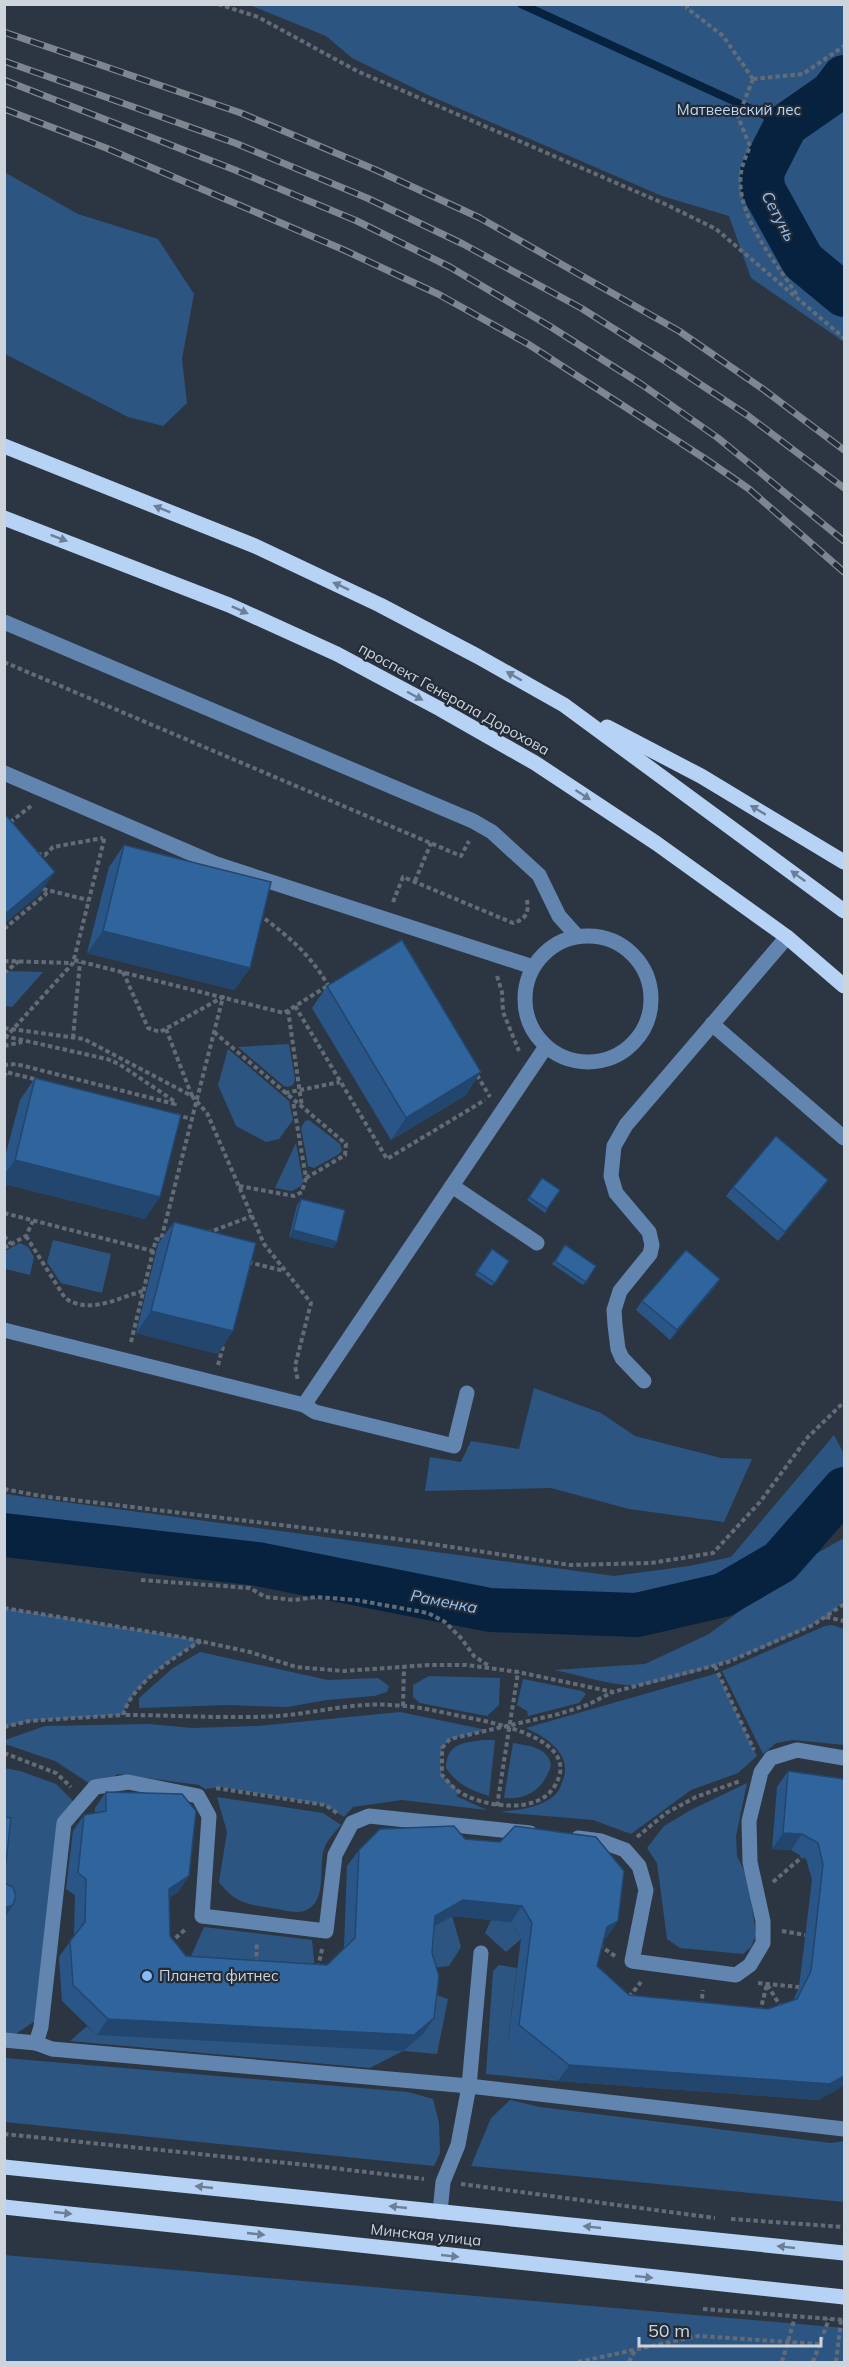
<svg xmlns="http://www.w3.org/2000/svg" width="849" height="2367" font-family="Mulish,sans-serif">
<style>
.green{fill:#2d5582}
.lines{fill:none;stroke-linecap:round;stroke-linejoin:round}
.stream{stroke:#06223f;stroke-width:8}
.river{stroke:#06223f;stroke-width:44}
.path{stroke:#626b76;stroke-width:4;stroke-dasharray:4.5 3;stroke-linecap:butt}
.minor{stroke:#6285af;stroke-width:15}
.major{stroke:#b6d2f4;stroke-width:15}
.rail-casing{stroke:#7e8690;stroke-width:7}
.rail{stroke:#232c37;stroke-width:4.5;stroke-dasharray:14;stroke-linecap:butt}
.wall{fill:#295687}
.shaded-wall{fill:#22466e}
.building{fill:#30649d;stroke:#22466e;stroke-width:1.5}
.oneway{fill:#6c7f96}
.poi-dot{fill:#85bbfb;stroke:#232c37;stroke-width:2}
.labels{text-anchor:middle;stroke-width:4.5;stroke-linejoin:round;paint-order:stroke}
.park-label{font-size:15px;fill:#bcd8f9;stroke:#232c37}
.street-label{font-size:15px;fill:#ced4dc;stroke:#232c37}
.poi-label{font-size:15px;fill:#ced4dc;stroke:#232c37;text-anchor:start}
.water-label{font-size:16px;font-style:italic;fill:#99c3f4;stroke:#232c37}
</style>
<rect width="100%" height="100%" fill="#2c3642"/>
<!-- green -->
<g class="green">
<polygon points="250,5 844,5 844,342 751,278 729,216 662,196 428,95 352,58 326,36"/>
<polygon points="4,172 78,214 158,239 194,294 182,359 187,403 163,426 128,417 5,354"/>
<polygon points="5,971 43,972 12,1007 5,1006"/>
<polygon points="289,1044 295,1079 293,1085 288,1087 284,1086 238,1047"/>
<polygon points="228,1049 289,1101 293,1120 279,1139 266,1142 236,1126 218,1085"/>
<polygon points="309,1120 340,1144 342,1150 339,1154 314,1168 308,1166 301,1128 305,1121"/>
<polygon points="296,1143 303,1181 301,1186 292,1191 275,1188"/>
<polygon points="53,1240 111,1254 102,1293 61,1283 47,1262"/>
<polygon points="20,1243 28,1247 34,1257 30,1275 5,1269 5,1251"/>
<polygon points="534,1388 601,1413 635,1436 721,1458 752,1459 724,1522 629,1509 551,1488 425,1491 430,1457 461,1462 471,1441 519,1449"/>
<polygon points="834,1435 844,1454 844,1489 780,1562 723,1595 637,1615 490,1610 258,1564 5,1535 5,1494 614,1576 689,1566 731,1557"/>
<path d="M844,1538v61c-15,32 -166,83 -204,86 -28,2 -59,-10 -86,-15l91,-6 64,-30 107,-80z"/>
<path d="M4,1608l177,29 20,4c-27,16 -69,43 -78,74l-94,6 -24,6z"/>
<polygon points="832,1625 844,1629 844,1745 794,1740 776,1743 763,1754 722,1671 825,1626"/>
<polygon points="200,1652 328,1680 378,1678 389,1686 387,1692 374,1696 327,1700 287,1707 228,1705 139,1708 139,1698 173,1668"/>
<path d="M718,1673l39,83 -19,17 -47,17 -60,44 -38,-14 -93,-8c18,-2 39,-4 54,-16 5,-4 7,-11 9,-16 10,-26 -17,-43 -37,-52z"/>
<polygon points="429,1676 500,1678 499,1705 487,1716 420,1703 413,1697 413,1685"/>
<polygon points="523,1679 582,1691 586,1694 579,1703 528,1716 527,1711 517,1705"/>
<polygon points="400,1712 487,1730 450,1739 442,1748 440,1760 442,1775 460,1792 456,1796 487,1810 402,1800 353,1807 344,1817 325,1805 221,1787 205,1789 199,1785 118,1774 95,1787 55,1761 5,1744 5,1740 45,1726 149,1724 192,1728 258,1726"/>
<path d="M483,1740h12l-6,56c-19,-6 -31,-11 -43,-28 1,-24 15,-25 37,-28z"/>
<path d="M513,1743c16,3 35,4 38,22 -7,23 -22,35 -47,33z"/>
<polygon points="4,1768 20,1771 56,1784 74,1802 35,2021 14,2035 4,2034 6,1785"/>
<polygon points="747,1783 736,1836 737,1856 748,1878 756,1935 751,1947 743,1954 680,1948 667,1939 657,1863 647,1848 664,1826 691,1810"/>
<path d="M217,1797l106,16 18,12c-7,8 -15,16 -18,27 -4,19 4,51 -19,59 -9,3 -24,-2 -33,-3 -25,-4 -36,-5 -52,-26l8,-50z"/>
<polygon points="452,1916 461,1947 449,1966 421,1969 424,1932"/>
<polygon points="491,1920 511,1922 521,1939 506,1952 485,1933"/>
<polygon points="204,1927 312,1940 316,1980 184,1972"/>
<polygon points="499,1965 517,1968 508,2040 558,2081 486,2074 493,1971"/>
<polygon points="428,1992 448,1999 437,2054 403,2051 370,2068 70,2041 87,2026 97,2035"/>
<polygon points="5,2058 408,2092 433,2099 439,2123 440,2153 434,2166 5,2122"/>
<polygon points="510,2100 540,2107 831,2143 844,2141 844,2202 471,2166 491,2118"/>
<polygon points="4,2255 844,2328 844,2362 5,2362"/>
</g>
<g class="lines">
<!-- stream -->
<polyline class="stream" points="521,4 786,125"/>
<!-- river -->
<g class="river">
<polyline points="844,77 832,93 786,125 762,172 763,189 803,261 844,295"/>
<polyline points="4,1535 258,1564 490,1610 637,1615 723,1595 780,1562 844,1489"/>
</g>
<!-- path -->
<g class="path">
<polyline points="218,4 258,17 357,71 665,204 716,229 844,338"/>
<polyline points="687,4 687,8 723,36 753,79"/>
<path d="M753,79l-15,38 12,29c-3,9 -8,18 -9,27 -6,42 34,88 56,122"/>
<polyline points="753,79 803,74 844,46"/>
<polyline points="4,662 461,856 469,841"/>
<polyline points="4,827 31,806"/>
<polyline points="37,854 45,855 53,847 103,838"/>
<polyline points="415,881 431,843"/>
<polyline points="43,889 88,900"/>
<path d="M393,902l10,-25 110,46c14,-4 17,-12 13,-26"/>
<path d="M261,914l-1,1c30,23 48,37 68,70"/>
<polyline points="4,929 46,894 41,888"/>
<polyline points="74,960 284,1013 329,985"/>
<polyline points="4,961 72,963"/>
<polyline points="123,972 148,1028 160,1032 223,997 161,1240"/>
<polyline points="4,973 19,961"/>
<polyline points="497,976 502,992 503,1012 519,1051"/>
<polyline points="295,1006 387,1159 485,1100"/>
<polyline points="288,1010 302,1107"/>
<polyline points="4,1028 84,1039 192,1096 207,1113 264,1244 311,1303 295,1366 298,1381"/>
<polyline points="166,1029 192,1096"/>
<polyline points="214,1032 346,1144 345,1155 306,1178"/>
<polyline points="4,1036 107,1059 119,1064 174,1101 175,1104 16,1064 4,1065"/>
<polyline points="5,1038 73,963 105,836"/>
<polyline points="73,1038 80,962"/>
<polyline points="4,1046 22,1042"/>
<polyline points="477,1075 490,1097"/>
<polyline points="4,1077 6,1072 38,1080"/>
<polyline points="285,1093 340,1082"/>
<polyline points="176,1115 192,1119"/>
<polyline points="239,1186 294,1196 302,1192 306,1178 293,1101"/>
<polyline points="4,1213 153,1251"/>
<polyline points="207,1233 252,1216"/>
<polyline points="4,1236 11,1244"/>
<path d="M26,1236l39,62c24,17 53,0 78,-7"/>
<polyline points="4,1248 26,1236 33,1221"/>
<polyline points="248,1262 284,1271"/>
<polyline points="131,1342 156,1239 162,1240"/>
<polyline points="218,1365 224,1343"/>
<polyline points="4,1489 41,1496 405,1540 570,1565 651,1563 713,1553 760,1502 808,1437 844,1402"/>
<polyline points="141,1580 250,1588 265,1597 294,1600 316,1597 356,1600 428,1613 445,1622 461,1638 474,1656 489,1666"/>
<polyline points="4,1608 181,1637 250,1652 296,1667 344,1671 429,1665 466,1665 518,1672 613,1692 728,1662 813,1625 844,1604"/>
<polyline points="826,1617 844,1621"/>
<path d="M201,1641c-27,16 -69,43 -78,74 51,0 105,4 155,1 38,-3 76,-14 114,-11 23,1 45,6 68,11 30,6 126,22 94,71 -17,28 -73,20 -96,4 -6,-4 -11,-11 -16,-16v-27l8,-9 109,-25 28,-9 26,-13"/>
<polyline points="715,1666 754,1750"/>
<polyline points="403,1706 404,1667"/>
<polyline points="4,1727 29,1721 123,1715"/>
<polyline points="4,1753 56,1773 71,1787"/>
<polyline points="216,1788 325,1805 337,1813"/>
<polyline points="497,1806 518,1672"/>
<polyline points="637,1837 666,1813 696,1797 740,1781"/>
<polyline points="773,1882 802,1857"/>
<polyline points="782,1931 805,1935"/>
<polyline points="170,1943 187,1928"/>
<polyline points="599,1945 615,1956"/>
<polyline points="256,1964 257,1942"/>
<polyline points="318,1968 322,1949"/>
<polyline points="758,1983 799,1987"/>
<polyline points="629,1997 641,1982"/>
<polyline points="701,2006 703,1990"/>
<polyline points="760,2012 767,1984 782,2009"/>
<polyline points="4,2134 316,2166 424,2179"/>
<polyline points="461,2184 715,2218"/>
<polyline points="731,2219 844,2227"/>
<polyline points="703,2309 844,2320"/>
<polyline points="578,2362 698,2336 820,2344"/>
<polyline points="629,2362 635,2350"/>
<polyline points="782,2362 795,2317"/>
<polyline points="813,2362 829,2319"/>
<polyline points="836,2362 841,2320"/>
</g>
<!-- minor -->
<g class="minor">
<polyline points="4,622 473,821 492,832 539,875 559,916 577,936"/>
<polyline points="4,773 216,864 533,967"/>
<circle cx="588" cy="999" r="63"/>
<polyline points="712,1024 844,1138"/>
<polyline points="452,1186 537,1243"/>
<polyline points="4,1330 304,1405 315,1412 454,1446 467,1393"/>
<polyline points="644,1381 622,1358 618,1349 615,1325 614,1310 620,1291 650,1254 652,1245 649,1232 616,1193 611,1176 614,1146 626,1125 787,937"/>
<polyline points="304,1405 545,1048"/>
<polyline points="530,1833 369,1816 352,1823 335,1855 326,1931 202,1916 209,1816 198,1796 128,1782 95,1787 64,1823 41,2027 36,2043 52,2049 469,2086 844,2129"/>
<polyline points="578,1838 601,1841 625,1850 639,1866 646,1890 632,1961 736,1975 750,1965 763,1943 763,1921 750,1862 749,1821 761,1772 771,1758 797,1750 844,1758"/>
<polyline points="4,2040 36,2043"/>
<polyline points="440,2212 443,2182 458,2145 469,2086 481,1953"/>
</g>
<!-- major -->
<g class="major">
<polyline points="4,446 255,546 380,605 477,656 564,705 844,911"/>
<polyline points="4,518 229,605 337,654 440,709 535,763 656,843 787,937 844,986"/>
<polyline points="607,727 701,776 844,862"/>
<polyline points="4,2167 844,2253"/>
<polyline points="4,2207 844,2297"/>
</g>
<defs>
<g id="rail">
<polyline points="4,32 241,113 376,170 480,218 679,331 763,389 844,450"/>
<polyline points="4,61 235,143 367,198 463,244 581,308 665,361 747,415 844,488"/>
<polyline points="4,80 235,170 357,221 450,267 551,327 641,384 718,438 844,541"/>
<polyline points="4,109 106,148 344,250 438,294 528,344 707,460 749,489 844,572"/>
</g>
</defs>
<!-- rail casing -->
<use href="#rail" class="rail-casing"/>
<!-- rail -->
<use href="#rail" class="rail"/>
</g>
<!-- wall -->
<g class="wall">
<polygon points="124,845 250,968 234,990 87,953 109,867"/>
<polygon points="327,986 466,1095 391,1140 312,1008"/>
<polygon points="35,1078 145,1219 4,1184 4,1161 20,1100"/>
<polygon points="542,1178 560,1190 545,1213 527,1200"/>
<polygon points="828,1180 822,1189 778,1241 726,1196 733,1187"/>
<polygon points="301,1199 337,1242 333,1248 289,1237 297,1205"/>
<polygon points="174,1222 218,1354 136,1333 158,1244"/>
<polygon points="565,1245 596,1266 583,1285 552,1264"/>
<polygon points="492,1249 509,1261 492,1286 475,1275"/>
<polygon points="720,1279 714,1288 670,1340 636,1310 642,1301"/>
<polygon points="788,1771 844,1779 819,2100 558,2081 508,2041 521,1939 511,1922 452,1916 434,1926 423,2034 403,2051 97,2035 62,2001 59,1957 74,1936 75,1895 66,1889 73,1831 84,1815 95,1813 95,1808 106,1792 189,1876 178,1892 169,1898 170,1936 186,1956 327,1965 344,1948 347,1866 359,1850 465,1839 607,1937 604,1939 597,1966 629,1995 768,2009 793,2001 799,1987 812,1880 806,1859 791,1850 772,1849 777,1787"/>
</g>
<!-- shaded-wall -->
<g class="shaded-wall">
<polygon points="55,872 39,895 4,924 4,915"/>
<polygon points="103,931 250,968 234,990 87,953"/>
<polygon points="481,1072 466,1095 391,1140 406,1118"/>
<polygon points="15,1160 160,1197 145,1219 4,1184 4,1175"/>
<polygon points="828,1180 822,1189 778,1241 785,1232"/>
<polygon points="293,1230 337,1242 333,1248 289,1237"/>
<polygon points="720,1279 714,1288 670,1340 677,1330"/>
<polygon points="151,1311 233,1331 218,1354 136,1333"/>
<polygon points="783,1833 802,1834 791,1850 772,1849"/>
<polygon points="189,1876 178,1892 158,1905 169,1889"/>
<polygon points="463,1900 522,1906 511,1922 452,1916 424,1932 435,1916"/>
<polygon points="13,1905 5,1917 4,1917 4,1908"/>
<polygon points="618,1921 607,1937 596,1943 607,1927"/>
<polygon points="434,2018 423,2034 403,2051 97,2035 108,2019"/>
<polygon points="569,2065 844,2076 844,2086 819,2100 558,2081"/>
</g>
<!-- building -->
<g class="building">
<polygon points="4,813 55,872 4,915"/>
<polygon points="124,845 271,882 250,968 103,931"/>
<polygon points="402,940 481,1072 406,1118 327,986"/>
<polygon points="35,1078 181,1115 160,1197 15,1160"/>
<polygon points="776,1136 828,1180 785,1232 733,1187"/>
<polygon points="542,1178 560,1190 547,1209 529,1197"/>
<polygon points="301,1199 345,1210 337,1242 293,1230"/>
<polygon points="174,1222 256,1243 233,1331 151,1311"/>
<polygon points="565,1245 596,1266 586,1282 555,1261"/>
<polygon points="492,1249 509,1261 495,1283 477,1271"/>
<polygon points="686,1250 720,1279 677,1330 642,1301"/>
<polygon points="788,1771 844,1779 844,2076 830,2084 569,2065 519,2025 532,1923 522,1906 463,1900 435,1916 432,1953 439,1976 434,2018 414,2035 108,2019 73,1985 70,1941 85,1922 86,1879 78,1873 84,1815 106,1811 106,1792 182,1794 196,1811 189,1876 169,1889 170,1936 186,1956 327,1965 355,1938 359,1850 380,1829 454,1826 465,1839 500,1842 515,1826 596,1837 624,1871 618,1921 607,1927 597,1966 629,1995 768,2009 797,1999 811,1971 823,1864 818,1843 802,1834 783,1833"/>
<polygon points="4,1817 11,1818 4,1880"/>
<polygon points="4,1883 13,1887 16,1896 13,1905 4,1908"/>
</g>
<!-- one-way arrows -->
<defs><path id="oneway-solid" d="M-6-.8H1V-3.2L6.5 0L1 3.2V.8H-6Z" transform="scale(1.5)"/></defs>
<g class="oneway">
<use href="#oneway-solid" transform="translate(162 509) rotate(-158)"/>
<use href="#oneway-solid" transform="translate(59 538) rotate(21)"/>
<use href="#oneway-solid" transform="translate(341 586) rotate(-155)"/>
<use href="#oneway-solid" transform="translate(240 610) rotate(24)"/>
<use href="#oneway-solid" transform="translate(514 676) rotate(-150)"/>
<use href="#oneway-solid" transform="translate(415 696) rotate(28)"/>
<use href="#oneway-solid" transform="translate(583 795) rotate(33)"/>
<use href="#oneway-solid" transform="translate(758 810) rotate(-149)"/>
<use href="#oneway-solid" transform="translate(798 876) rotate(-144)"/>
<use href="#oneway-solid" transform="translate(204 2187) rotate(-174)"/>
<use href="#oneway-solid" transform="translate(398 2207) rotate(-174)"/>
<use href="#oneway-solid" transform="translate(63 2213) rotate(6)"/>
<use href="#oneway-solid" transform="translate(592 2227) rotate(-174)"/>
<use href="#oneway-solid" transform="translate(256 2234) rotate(6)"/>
<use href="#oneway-solid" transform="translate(786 2247) rotate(-174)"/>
<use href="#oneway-solid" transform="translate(450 2256) rotate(6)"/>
<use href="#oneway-solid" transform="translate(644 2277) rotate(6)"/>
</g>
<!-- markers -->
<circle class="poi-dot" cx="147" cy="1976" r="6"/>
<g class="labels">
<!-- park labels -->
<g class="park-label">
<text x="739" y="115">Матвеевский лес</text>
</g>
<!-- street labels -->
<g class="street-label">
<text transform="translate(454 699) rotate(29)" y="5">проспект Генерала Дорохова</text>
<text transform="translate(426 2235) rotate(6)" y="5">Минская улица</text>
</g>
<!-- poi labels -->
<g class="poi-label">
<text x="159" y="1981">Планета фитнес</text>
</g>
<!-- water labels -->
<g class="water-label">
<text transform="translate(779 216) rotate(62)" y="6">Сетунь</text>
<text transform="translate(444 1601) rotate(11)" y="6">Раменка</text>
</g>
</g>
<!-- border -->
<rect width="849" height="2367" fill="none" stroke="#ced4dc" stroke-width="12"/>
<!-- scale -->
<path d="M639 2337v9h182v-9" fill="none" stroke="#ced4dc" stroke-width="3"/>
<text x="648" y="2337" font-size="18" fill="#ced4dc" stroke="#232c37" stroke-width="4.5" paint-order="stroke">50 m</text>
</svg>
